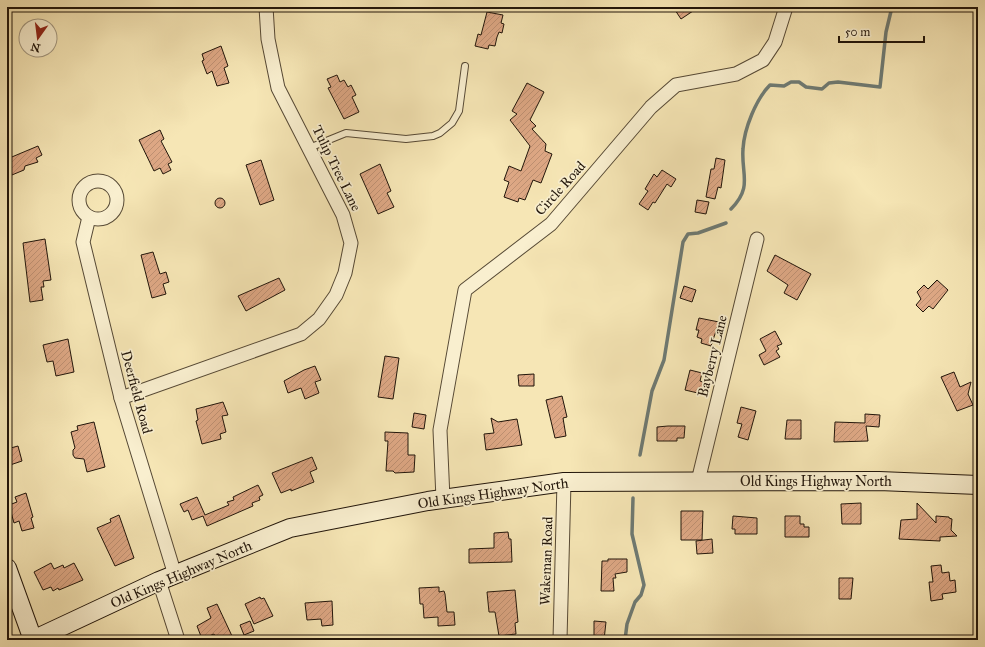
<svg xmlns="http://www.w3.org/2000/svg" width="985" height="647" font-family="'IM FELL Great Primer',serif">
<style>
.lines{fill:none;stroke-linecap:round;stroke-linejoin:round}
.stream{stroke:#6e7a73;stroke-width:3.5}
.building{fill:url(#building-hatch);stroke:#21150a}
.lane-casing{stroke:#564935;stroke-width:8}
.street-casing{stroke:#564935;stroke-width:15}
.secondary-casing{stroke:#21150a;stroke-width:20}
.lane{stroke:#f9efcf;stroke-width:6}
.street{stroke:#f9efcf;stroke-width:13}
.secondary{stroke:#f9efcf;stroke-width:18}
.labels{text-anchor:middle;stroke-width:3.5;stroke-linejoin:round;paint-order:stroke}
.street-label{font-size:14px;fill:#21150a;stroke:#f9efcf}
</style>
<defs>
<pattern id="building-hatch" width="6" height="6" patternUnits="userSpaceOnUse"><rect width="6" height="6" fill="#dea885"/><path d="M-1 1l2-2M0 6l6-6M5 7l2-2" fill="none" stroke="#be9072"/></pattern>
</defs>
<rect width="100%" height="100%" fill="#f6e6b5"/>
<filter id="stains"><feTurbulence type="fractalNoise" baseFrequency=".005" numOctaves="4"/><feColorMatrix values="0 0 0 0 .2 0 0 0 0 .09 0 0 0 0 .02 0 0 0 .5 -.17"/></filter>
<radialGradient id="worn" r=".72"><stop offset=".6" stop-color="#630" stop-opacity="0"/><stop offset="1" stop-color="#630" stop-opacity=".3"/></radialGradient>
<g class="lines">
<!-- stream -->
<g class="stream">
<path d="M731,209c22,-22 10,-35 12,-60 1,-20 13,-50 27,-64l14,1 7,-4h8l7,5 16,2 7,-6 9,-1 42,5 6,-55 6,-25"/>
<polyline points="640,455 652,391 664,360 683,242 688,234 698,233 726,223"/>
<polyline points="625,640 627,624 635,602 641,595 644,585 632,534 633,498"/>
</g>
</g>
<!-- building -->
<g class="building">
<polygon points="673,7 699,7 681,19"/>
<polygon points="487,12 503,15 501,23 504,24 502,33 499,32 497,37 495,46 489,45 488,49 475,46 478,34 481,35"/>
<polygon points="221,46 228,66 224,68 229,83 217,86 212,71 207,74 202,61 204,60 202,54"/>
<polygon points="337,75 340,82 344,80 348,87 351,85 356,95 352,97 359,112 344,119 328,88 331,87 327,79"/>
<polygon points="527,83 544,92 530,120 536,126 532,129 546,144 545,151 552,154 541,183 533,180 525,200 519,198 518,202 504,197 509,182 504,180 509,166 521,171 530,146 510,120 517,114 512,111"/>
<polygon points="160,130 164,139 161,141 172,162 168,164 171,170 163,174 160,168 154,171 139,140"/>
<polygon points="38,146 42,155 36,158 38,162 25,166 24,170 7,177 7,159"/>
<polygon points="716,158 725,160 721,188 718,187 715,199 706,197 711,169 714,169"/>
<polygon points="261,160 274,200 260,205 246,165"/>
<polygon points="380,164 391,191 387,193 394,207 378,214 360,174"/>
<polygon points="662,170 676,179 671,187 667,184 655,203 653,202 648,210 639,204 648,191 645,189 654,174 657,177"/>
<circle cx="220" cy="203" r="5"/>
<polygon points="697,200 709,202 706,214 695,212"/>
<polygon points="45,239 51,280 43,281 44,287 41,287 43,300 30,302 23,243"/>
<polygon points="153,252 160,274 166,272 169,282 163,284 166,294 152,298 141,255"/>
<polygon points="775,255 811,274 797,300 784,293 788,285 767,271"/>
<polygon points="279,278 285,290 246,311 238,296"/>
<polygon points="937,280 948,290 933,309 929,306 923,312 916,305 921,299 917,292 924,285 928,289"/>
<polygon points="684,286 696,290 692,302 680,298"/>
<polygon points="699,318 719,322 711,346 701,343 702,339 697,337 699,330 696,330"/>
<polygon points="775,331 782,344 777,346 779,349 776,351 780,357 764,365 759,355 766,351 760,339"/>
<polygon points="68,339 74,372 56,376 53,361 47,362 43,345"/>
<polygon points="385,356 399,358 393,399 378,397"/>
<polygon points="315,366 321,380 315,382 319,393 305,399 301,388 288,393 284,381 304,370"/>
<polygon points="690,370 702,373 700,381 705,383 702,394 685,390"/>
<polygon points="954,372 960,387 971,382 968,394 973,405 957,411 941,377"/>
<polygon points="534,374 534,386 519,386 518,375"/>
<polygon points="562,396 567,417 563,418 566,436 555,438 546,400"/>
<polygon points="223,402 228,415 222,416 226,432 220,434 221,439 202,444 196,421 198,420 196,409"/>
<polygon points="741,407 756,411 748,440 738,437 742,424 737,423"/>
<polygon points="414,413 426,415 424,429 412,427"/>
<polygon points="865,414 880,415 879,427 866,426 868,441 834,442 835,422 865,423"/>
<polygon points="491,418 498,422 517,419 522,445 486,450 484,434 494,433"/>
<polygon points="787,420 801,420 801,439 785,439"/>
<polygon points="94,422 105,467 87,472 84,459 75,458 73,455 73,450 75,448 71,432 78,430 77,426"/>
<polygon points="668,426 685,426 684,438 677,438 677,441 657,441 657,427"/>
<polygon points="385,432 408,433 408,455 415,455 414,472 395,473 393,471 386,471 388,441 385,441"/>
<polygon points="18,446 22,461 7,466 7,449"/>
<polygon points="312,457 317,469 310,472 314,482 291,491 291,489 281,493 272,473"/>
<polygon points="258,485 263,495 259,497 260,500 252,503 253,506 207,526 203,516 192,520 188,510 184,512 180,504 197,497 205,515 229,505 227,502 234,500 233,497"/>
<polygon points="26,493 33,517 31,518 34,528 22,531 19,521 14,523 9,505 17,502 15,497"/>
<polygon points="861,503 861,524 842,524 841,504"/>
<polygon points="917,503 936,523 936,516 949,517 949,518 952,519 951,530 957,536 940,537 940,541 899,539 901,520 917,519"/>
<polygon points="681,511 703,511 702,540 681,540"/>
<polygon points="119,515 134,558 115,566 97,528 111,522 110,519"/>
<polygon points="733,516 757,518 757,534 735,534 735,529 732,529"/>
<polygon points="785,516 800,516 800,524 804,524 804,527 809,527 809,537 785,537"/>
<polygon points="508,532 509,539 511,539 512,562 469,563 469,549 494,548 494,533"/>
<polygon points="712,539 713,553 697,554 696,541"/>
<polygon points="608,559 627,559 627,572 615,574 616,578 613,578 614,591 601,591 602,561 608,561"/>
<polygon points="51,563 54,569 63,565 64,568 74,563 83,580 59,590 58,588 53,591 51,587 43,590 34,572"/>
<polygon points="941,565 942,573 949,572 950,581 955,580 956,592 942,594 943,599 931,601 929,582 933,582 931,566"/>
<polygon points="839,578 853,578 851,599 839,599"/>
<polygon points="439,587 439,592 444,591 445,594 447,612 454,612 455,625 438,626 438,617 424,618 423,604 420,604 419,588"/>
<polygon points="515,590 518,622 515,623 516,634 499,636 495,612 489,612 487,592"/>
<polygon points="260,597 261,599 264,598 273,616 254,624 245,604"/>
<polygon points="332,601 333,625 322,626 321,619 307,620 305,603"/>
<polygon points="217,604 232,636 224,640 217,640 214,634 202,639 197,626 211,618 207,608"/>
<polygon points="250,621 254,631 244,635 240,625"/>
<polygon points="594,621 606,622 604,640 594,640"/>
</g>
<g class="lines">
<defs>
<polyline id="lane" points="309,148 346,133 406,139 433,136 440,133 452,123 459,111 465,66"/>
<g id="street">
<circle cx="98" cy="200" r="19"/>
<polyline points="89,217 83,242 121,398 175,575"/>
<polyline points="121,398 301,334 319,319 336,295 345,273 351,243 343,215 278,88 268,39 266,7"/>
<polyline points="698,481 757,239"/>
<polyline points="443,499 440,430 465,290 551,224 651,107 676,85 736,74 763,60 775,42 786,7"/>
<polyline points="159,581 178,640"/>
<polyline points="560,640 564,482"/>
</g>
<g id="secondary">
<polyline points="7,568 33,640"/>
<polyline points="33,640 159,581 290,528 428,501 564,482 879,481 978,485"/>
</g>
</defs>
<!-- lane casing -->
<use href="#lane" class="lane-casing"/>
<!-- street casing -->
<use href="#street" class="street-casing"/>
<!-- secondary casing -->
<use href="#secondary" class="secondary-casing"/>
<!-- lane -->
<use href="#lane" class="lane"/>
<!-- street -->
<use href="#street" class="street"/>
<!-- secondary -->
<use href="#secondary" class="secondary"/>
</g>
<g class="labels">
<!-- street labels -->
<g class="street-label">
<text transform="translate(337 168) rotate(64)" y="5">Tulip Tree Lane</text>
<text transform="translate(560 188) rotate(-48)" y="5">Circle Road</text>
<text transform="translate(712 356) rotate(-76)" y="5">Bayberry Lane</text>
<text transform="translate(137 392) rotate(75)" y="5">Deerfield Road</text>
<text x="816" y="486">Old Kings Highway North</text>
<text transform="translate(493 493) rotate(-8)" y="5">Old Kings Highway North</text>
<text transform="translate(546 561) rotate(-88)" y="5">Wakeman Road</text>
<text transform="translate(181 574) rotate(-23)" y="5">Old Kings Highway North</text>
</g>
</g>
<!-- margin -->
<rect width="985" height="647" fill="none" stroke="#f6e6b5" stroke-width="24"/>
<rect x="8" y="8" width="969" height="631" fill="none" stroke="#21150a" stroke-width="2"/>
<rect x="12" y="12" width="961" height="623" fill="none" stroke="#21150a"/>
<!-- north arrow -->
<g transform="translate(38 38) rotate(194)"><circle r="19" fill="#f9efcf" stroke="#a39880"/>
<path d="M0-3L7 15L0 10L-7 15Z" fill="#8f2418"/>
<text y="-6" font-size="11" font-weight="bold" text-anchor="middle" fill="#21150a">N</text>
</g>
<!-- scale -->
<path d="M839 36v6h85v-6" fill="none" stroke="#21150a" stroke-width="2"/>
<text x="845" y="36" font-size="12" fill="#21150a" stroke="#f9efcf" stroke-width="3" paint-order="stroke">50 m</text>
<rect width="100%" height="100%" filter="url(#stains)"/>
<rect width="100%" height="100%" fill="url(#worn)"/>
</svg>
